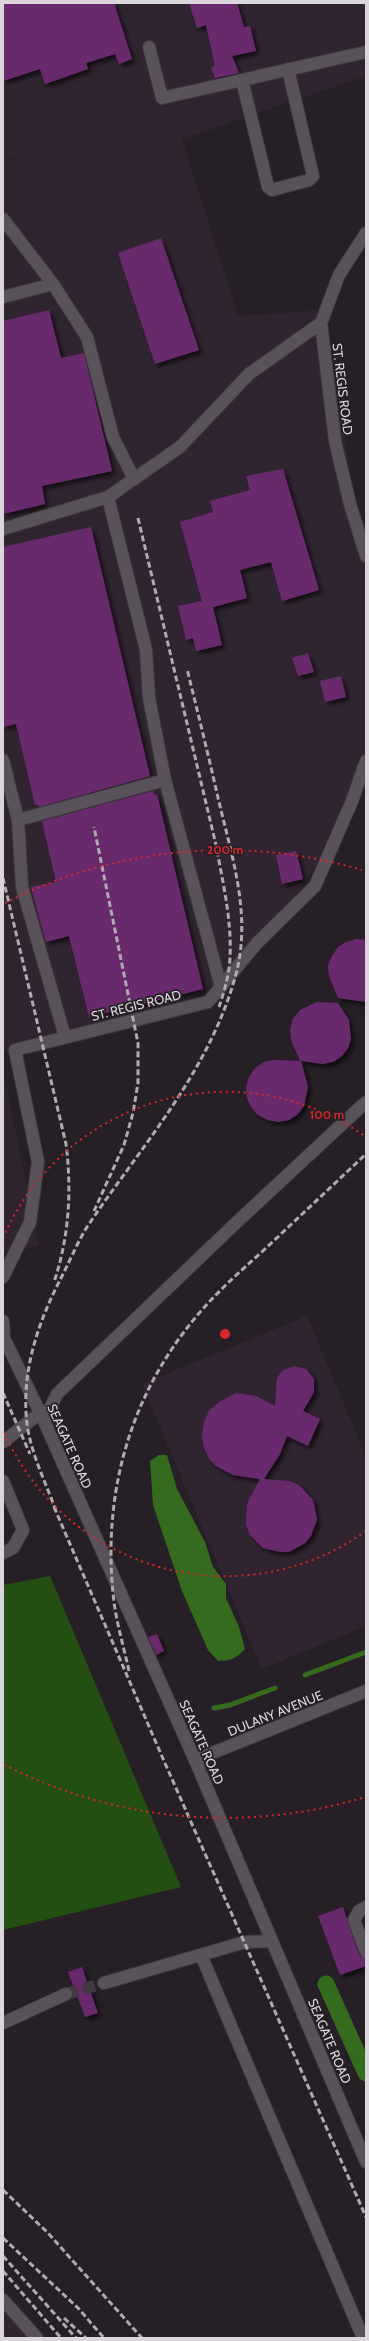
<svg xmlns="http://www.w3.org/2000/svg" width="369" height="2341" font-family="Cabin,sans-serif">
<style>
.built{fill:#302430}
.green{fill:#244f12}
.water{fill:#356b1f}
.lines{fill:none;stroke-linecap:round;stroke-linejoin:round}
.stream{stroke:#356b1f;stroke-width:5}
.canal{stroke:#356b1f;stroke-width:17}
.building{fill:#682c6c;filter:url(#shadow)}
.minor-tunnel{stroke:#413b41;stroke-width:12;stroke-dasharray:12 6;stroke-linecap:butt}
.minor-casing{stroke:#403a40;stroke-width:14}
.minor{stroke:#5a525a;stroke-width:12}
.rail{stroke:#afaaaf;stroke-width:3;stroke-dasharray:6 3;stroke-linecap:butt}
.ring{fill:none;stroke:#d62828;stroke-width:2;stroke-dasharray:2 4}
.labels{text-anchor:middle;stroke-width:3.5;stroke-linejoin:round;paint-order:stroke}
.street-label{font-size:13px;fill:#dbd6db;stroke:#262026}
.centre{fill:#d62828;stroke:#262026;stroke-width:2}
.ring-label{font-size:12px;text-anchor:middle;font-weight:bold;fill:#d62828;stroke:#262026;stroke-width:3.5;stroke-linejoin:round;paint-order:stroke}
</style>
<defs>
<filter id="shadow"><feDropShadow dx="3.5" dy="3.5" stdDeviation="2" flood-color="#0009"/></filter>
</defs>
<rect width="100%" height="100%" fill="#262026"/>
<!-- built -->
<g class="built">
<polygon points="3,3 366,3 366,76 182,139 238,316 324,310 366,569 366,758 342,823 285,915 228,977 166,1012 15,1050 3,1050 3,161 51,150 3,160"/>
<polygon points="3,1071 39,1246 3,1253"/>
<polygon points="307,1316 366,1457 366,1626 262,1669 142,1384"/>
<polygon points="3,2300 37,2338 3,2338"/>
</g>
<!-- green -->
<polygon class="green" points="50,1576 181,1887 3,1930 3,1585"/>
<!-- water -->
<path class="water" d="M159,1455h8l10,34 28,53 8,25 13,17v14l13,29 6,22c-8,9 -15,12 -27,12l-10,-11 -26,-59 -29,-86 -3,-44z"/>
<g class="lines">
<!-- stream -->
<g class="stream">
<polyline points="305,1675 366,1652"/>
<polyline points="214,1708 230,1705 275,1688"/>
</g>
<!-- canal -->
<polyline class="canal" points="326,1984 366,2073"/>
</g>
<!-- building -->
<g class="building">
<polygon points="3,3 114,3 132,59 119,64 115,54 86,63 88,69 45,84 40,69 3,81"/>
<polygon points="189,3 237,3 244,27 250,26 256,51 232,56 239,73 215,78 211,68 215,66 206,25 197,28"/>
<polygon points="161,238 199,350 155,364 118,253"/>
<polygon points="49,310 61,358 84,353 112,471 42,486 45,504 3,514 3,321"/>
<polygon points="283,469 319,590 282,601 271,562 240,570 247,598 213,607 222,645 196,651 193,638 186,640 178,606 202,601 180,522 213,512 210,501 250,490 246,476"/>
<polygon points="91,527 150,776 39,807 38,805 35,805 16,724 3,727 3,547"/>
<polygon points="308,653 314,672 298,676 292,658"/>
<polygon points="341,676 346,697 325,702 320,681"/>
<polygon points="153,791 154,795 157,794 203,989 89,1017 69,936 46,942 31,887 56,882 42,821"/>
<polygon points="296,851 303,879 282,884 276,855"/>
<polygon points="356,939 366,940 366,1002 338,998 329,976 328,966 332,956 338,947 346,942"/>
<polygon points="317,1002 338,1003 349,1020 351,1039 348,1048 342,1056 333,1062 322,1064 301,1061 308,1087 304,1106 298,1114 289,1120 278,1122 268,1120 258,1115 251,1107 247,1098 246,1087 249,1077 255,1068 264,1062 273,1060 300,1061 291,1040 290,1029 293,1019 300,1010"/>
<polygon points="294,1366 306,1369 314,1379 314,1392 303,1411 320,1419 308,1446 287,1436 280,1454 264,1479 289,1481 299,1485 313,1500 317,1519 311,1536 305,1543 289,1552 280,1552 263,1548 250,1535 246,1525 247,1504 260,1479 233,1475 216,1466 210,1460 204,1448 202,1435 204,1422 209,1411 219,1402 236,1393 256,1396 275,1406 277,1378 283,1370"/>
<polygon points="157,1634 164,1651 156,1655 148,1637"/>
<polygon points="343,1907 359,1955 366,1959 366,1966 340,1975 318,1916"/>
<polygon points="82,1967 98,2013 85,2017 68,1972"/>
</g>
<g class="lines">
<!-- minor-tunnel -->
<polyline class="minor-tunnel" points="66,1994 104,1983"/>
<defs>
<g id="minor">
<polyline points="149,47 162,98 366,52"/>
<polyline points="242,80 268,187 272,190 309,180 313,176 288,69"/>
<polyline points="3,219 53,284 87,337 113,437 134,479"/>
<polyline points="366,233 339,275 321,323 335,441 350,504 366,556"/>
<polyline points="3,297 53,284"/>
<polyline points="108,497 180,447 249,374 321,323"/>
<polyline points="3,529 108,497 146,650 149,698 165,780"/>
<polyline points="3,760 18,820"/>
<polyline points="65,1037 22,887 18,820 165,780 221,987"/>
<polyline points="3,1277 30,1222 38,1162 15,1050 208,1002 257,943 315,886 352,801 366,761"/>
<polyline points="3,1321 4,1338 44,1421 195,1760 366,2162"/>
<polyline points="44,1421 57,1394 239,1220 366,1102"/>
<polyline points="3,1442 40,1413"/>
<polyline points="3,1481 23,1530 13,1548 3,1553"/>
<polyline points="195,1760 366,1691"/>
<polyline points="366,1907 359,1911 354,1920 366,1952"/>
<polyline points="201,1955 363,2338"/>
<polyline points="104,1983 245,1942 272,1941"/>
<polyline points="3,2023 66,1994"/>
<polyline points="3,2300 37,2338"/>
</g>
</defs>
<!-- minor casing -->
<use href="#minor" class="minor-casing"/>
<!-- minor -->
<use href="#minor" class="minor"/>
<!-- rail -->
<g class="rail">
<path d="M138,518l78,327c7,39 18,83 13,124 -2,13 -6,26 -10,38"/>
<path d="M3,878l63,266c6,46 3,94 -12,138"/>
<polyline points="94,1211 124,1145 133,1113 138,1083 138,1043 94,827"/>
<polyline points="3,1393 30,1454"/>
<polyline points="54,1507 164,1761 366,2217"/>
<path d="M56,1511c-10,-28 -25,-57 -29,-87 -6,-51 10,-99 33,-144 9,-17 17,-37 27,-53 53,-79 120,-153 147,-246 19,-61 -1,-120 -15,-179 -10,-44 -21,-89 -32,-133"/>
<path d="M129,1671c-5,-23 -12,-46 -15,-69 -13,-107 16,-210 87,-291 20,-23 42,-42 64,-62 34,-32 67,-63 101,-95"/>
<polyline points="3,2190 47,2232 142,2338"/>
<polyline points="3,2238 78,2308 104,2338"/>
<polyline points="3,2256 76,2338"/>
<polyline points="3,2271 61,2338"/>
<polyline points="64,2318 86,2338"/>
</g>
</g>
<!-- distance rings -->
<g class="ring">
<path d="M366 1531A242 242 0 0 1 3 1430M3 1238A242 242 0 0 1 366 1137"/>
<path d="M362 1798A484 484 0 0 1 5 1765M5 903A484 484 0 0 1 362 870"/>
</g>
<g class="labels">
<!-- street labels -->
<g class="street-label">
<text transform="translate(343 389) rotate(83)" y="5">ST. REGIS ROAD</text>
<text transform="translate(136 1005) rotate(-14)" y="5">ST. REGIS ROAD</text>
<text transform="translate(70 1446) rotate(66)" y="5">SEAGATE ROAD</text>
<text transform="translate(275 1713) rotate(-22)" y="5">DULANY AVENUE</text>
<text transform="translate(202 1742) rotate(66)" y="5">SEAGATE ROAD</text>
<text transform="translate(330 2041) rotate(67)" y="5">SEAGATE ROAD</text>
</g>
</g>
<circle cx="225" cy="1334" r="6" class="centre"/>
<g class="ring-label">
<text x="225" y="854">200 m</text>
<text x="327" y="1119">100 m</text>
</g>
<!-- border -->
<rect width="369" height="2341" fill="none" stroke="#dbd6db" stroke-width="8"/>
</svg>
